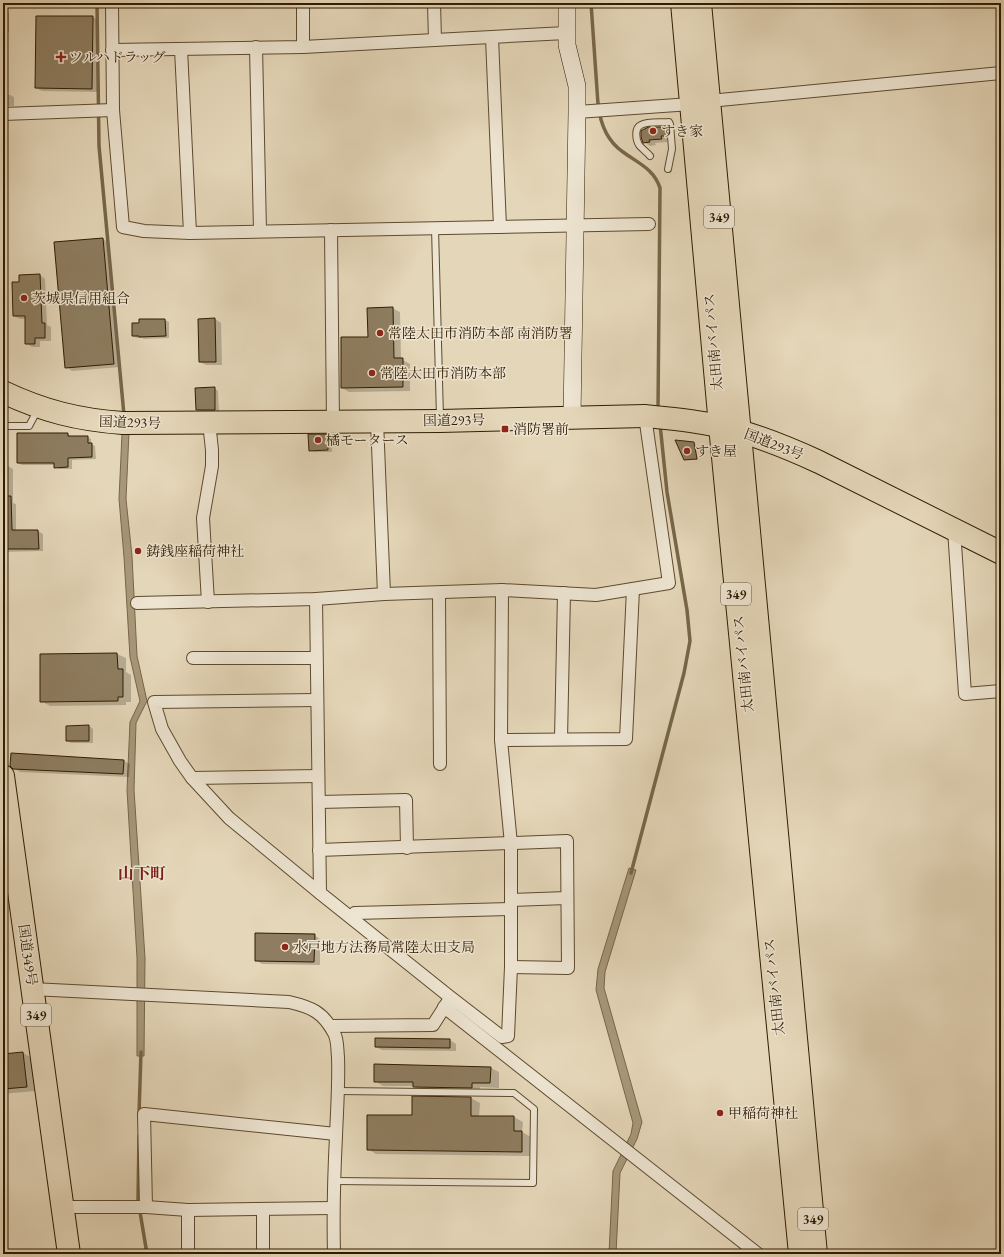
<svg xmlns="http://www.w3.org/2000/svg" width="1004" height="1257" font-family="'EB Garamond','Noto Serif JP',serif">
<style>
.water{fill:#a79779;stroke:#776649}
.shadow{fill:#0003}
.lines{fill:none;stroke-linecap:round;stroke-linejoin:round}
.stream{stroke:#776649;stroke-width:3.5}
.building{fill:#8e7d60;stroke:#301c00}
.lane-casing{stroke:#5d4a2e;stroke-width:8}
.street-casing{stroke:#5d4a2e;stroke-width:14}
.secondary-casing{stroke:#301c00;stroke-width:18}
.highway-casing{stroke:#301c00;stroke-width:24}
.lane{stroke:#ede4d1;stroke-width:6}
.street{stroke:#ede4d1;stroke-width:12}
.secondary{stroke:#ede4d1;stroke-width:17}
.highway{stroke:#e4d6b8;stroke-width:22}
.poi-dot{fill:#8f2418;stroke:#ede4d1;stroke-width:1.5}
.labels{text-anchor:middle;stroke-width:3;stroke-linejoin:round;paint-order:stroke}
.shield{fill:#ede4d1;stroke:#69583f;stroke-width:1}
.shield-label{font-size:13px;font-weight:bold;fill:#301c00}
.poi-label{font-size:14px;fill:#301c00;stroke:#ede4d1;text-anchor:start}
.street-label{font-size:14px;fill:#301c00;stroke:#ede4d1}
.quarter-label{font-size:16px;font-weight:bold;fill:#7a1f14;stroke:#ede4d1}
</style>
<rect width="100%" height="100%" fill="#e4d6b8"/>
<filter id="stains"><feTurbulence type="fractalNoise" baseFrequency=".005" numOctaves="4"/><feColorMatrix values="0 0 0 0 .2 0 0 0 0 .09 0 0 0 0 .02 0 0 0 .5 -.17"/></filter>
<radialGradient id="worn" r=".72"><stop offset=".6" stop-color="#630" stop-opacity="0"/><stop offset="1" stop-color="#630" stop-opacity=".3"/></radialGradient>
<!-- water -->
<g class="water">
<polygon points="129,432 126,499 132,556 137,656 147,701 136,723 134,790 145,958 144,1056 137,1056 137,958 127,790 130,722 140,701 130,657 124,557 119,499 122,434"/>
<polygon points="629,868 636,870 605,972 604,988 642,1122 637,1139 620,1173 616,1254 609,1254 613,1171 631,1134 633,1123 596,990 598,969"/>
</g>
<!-- shadow -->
<g class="shadow">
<polygon points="3,10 9,13 9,32 3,32"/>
<polygon points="93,17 99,21 98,92 42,91 36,88"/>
<polygon points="3,95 10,95 14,97 14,106 3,106"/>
<polygon points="665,128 672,131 672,139 667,139 668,142 655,143 656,145 650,146 644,142"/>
<polygon points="103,239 109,243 120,367 72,371 66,367"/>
<polygon points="40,275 45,279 47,325 51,327 51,341 40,341 40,347 32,347 26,343 26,319 20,319 14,316 21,283"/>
<polygon points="392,308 400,312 401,359 410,364 410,391 349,392 342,388 369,338"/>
<polygon points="215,319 221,323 222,365 206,365 200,362"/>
<polygon points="140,320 165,320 169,322 169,338 144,339 142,338 137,338 133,336 140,324"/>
<polygon points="214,388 218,391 219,412 201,412 197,409"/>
<polygon points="67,434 72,437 87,437 91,439 91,444 95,446 96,459 72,460 72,469 59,469 55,467 55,465 22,465 18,463"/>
<polygon points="327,435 331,437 332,452 314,452 310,450"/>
<polygon points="694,443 695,444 698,460 686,460 684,459"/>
<polygon points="3,466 8,466 13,469 13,503 16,504 16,531 38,531 43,534 43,551 3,552"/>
<polygon points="117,654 126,658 126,672 131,675 131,702 126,702 126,705 50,706 41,701 41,655"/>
<polygon points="89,726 93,729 93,743 71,743 67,741"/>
<polygon points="124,761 130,764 129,777 20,772 14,768"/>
<polygon points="314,935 320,939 320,965 262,964 256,960"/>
<polygon points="450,1040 456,1044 456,1051 382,1050 376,1047"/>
<polygon points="23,1053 32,1058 35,1091 3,1094 3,1055"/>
<polygon points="491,1068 499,1072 499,1088 480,1087 480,1092 422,1092 413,1086 383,1086 375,1081"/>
<polygon points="413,1097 471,1098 480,1103 479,1117 514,1117 523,1122 522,1132 531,1137 530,1156 376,1154 368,1149 413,1116"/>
</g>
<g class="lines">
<!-- stream -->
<g class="stream">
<polyline points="97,3 99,146 124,415"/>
<path d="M591,3l7,101c2,18 9,37 25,48 15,11 31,17 37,36l-2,222"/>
<polyline points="631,873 684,673 690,641 687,610 667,492 660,424"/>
<polyline points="139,1114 141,1052"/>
<polyline points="139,1136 138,1200 147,1254"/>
</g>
</g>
<!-- building -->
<g class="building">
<polygon points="36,16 93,16 92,89 35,88"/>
<polygon points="648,127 666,127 666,136 661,136 662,139 649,140 650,142 643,143 641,137 641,131"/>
<polygon points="103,238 114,364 65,368 54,242"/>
<polygon points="40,274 42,323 45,323 45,338 35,338 35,344 25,344 25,316 13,316 12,282 19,282 19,275"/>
<polygon points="393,307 394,358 403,358 403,387 341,388 341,337 368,337 367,308"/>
<polygon points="215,318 216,362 199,362 198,319"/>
<polygon points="139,319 165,319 166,336 139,337 139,336 132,336 132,323 139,323"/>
<polygon points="215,387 215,410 196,410 195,388"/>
<polygon points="17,433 68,433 68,436 88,436 88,443 92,443 92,457 68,458 68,467 54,468 54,463 17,463"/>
<polygon points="308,434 328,434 328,450 309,451"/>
<polygon points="675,440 694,442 697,459 684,460"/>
<polygon points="3,496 11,496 12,530 38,530 39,549 3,549"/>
<polygon points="117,653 118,669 123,669 123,697 118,697 118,701 40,702 40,654"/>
<polygon points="89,725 89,741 66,741 66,726"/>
<polygon points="11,753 124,760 123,774 13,769 10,766"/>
<polygon points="255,933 315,934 314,962 255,961"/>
<polygon points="375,1038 450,1039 450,1048 375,1047"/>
<polygon points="23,1052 27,1087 3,1089 3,1054"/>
<polygon points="374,1064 491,1067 490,1083 472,1083 472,1088 413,1087 413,1082 374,1082"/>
<polygon points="412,1096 471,1097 471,1116 514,1116 514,1131 522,1131 522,1152 367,1150 367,1115 412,1115"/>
</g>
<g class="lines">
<defs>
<g id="lane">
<path d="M650,156c-3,-4 -8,-7 -11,-11 -3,-5 -5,-17 2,-20 7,-4 19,-2 28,-3l1,2 2,25 -4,20"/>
<polyline points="435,228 440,418"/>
<polyline points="3,426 29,426 37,411"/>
<polyline points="334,1181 533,1183 534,1109 514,1093 339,1091"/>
</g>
<g id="street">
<polyline points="112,3 113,110 123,227 144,231 190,233 649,224"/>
<polyline points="303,3 303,47"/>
<polyline points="434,3 435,40"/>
<polyline points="492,38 500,227"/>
<polyline points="256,47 260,231"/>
<polyline points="181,49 190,233"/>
<polyline points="112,50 303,47 566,33"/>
<polyline points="709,101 1001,73"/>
<polyline points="577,112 691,104"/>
<polyline points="3,114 113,110"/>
<polyline points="331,230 333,422"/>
<polyline points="377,421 384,594"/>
<polyline points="954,529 965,694 1001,691"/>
<polyline points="439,593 440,764"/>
<polyline points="316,599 320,893"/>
<polyline points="208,602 203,518 212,466 212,450 209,422"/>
<polyline points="137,603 316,599 384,594 502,590 596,595 669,583 645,416"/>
<polyline points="193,658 316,658"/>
<polyline points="317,700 154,702 162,729 180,761 192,778 229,818 320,893 450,997 502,1037 508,1036 511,967 511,844 501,740 502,590"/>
<polyline points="561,739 564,593"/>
<polyline points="501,740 626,739 633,589"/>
<polyline points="192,778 318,776"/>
<polyline points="319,802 406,800 407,848"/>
<polyline points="319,850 567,841 568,968 511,967"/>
<polyline points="511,900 567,898"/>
<polyline points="353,919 355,913 511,909"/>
<path d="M32,989l257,13c22,5 34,10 45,31 4,7 3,16 4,24 1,26 -1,52 -2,79 -2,39 -3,78 -2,118"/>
<polyline points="444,1007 758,1254"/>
<polyline points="330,1026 433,1025 449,1000"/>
<polyline points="62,1207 146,1207 188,1210 333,1208"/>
<polyline points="146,1207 144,1114 336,1134"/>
<polyline points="188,1210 188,1254"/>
<polyline points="263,1254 263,1209"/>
</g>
<polyline id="secondary" points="567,3 567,45 577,86 577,112 572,418"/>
<g id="highway">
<polyline points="682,3 720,426 800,1254"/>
<polyline points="700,3 816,1254"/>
<path d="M3,392c40,19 76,28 120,31l317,-2 205,-5c31,3 63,6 94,15 27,8 54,19 80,31l182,91"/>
<polyline points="3,776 69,1254"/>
</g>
</defs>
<!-- lane casing -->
<use href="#lane" class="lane-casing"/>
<!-- street casing -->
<use href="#street" class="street-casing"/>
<!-- secondary casing -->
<use href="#secondary" class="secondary-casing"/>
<!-- highway casing -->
<use href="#highway" class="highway-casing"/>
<!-- lane -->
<use href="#lane" class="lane"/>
<!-- street -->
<use href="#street" class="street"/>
<!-- secondary -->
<use href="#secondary" class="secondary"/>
<!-- highway -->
<use href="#highway" class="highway"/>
</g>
<!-- markers -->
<g class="poi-dot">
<path d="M59 51h4v4h4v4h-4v4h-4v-4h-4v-4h4z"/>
<circle cx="653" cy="131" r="4"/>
<circle cx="24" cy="298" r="4"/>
<circle cx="380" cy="333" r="4"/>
<circle cx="372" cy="373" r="4"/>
<rect x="501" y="425" width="8" height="8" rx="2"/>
<circle cx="318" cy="440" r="4"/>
<circle cx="687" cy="451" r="4"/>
<circle cx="138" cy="551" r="4"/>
<circle cx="285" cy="947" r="4"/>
<circle cx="720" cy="1113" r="4"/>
</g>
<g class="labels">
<!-- shield labels -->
<g class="shield">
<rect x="704" y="206" width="30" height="22" rx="3"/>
<rect x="721" y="583" width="30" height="22" rx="3"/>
<rect x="21" y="1004" width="30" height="22" rx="3"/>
<rect x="798" y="1208" width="30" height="22" rx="3"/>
</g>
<g class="shield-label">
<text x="719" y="222">349</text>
<text x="736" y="599">349</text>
<text x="36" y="1020">349</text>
<text x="813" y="1224">349</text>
</g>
<!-- poi labels -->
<g class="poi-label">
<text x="69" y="62">ツルハドラッグ</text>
<text x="661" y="136">すき家</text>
<text x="32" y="303">茨城県信用組合</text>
<text x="388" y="338">常陸太田市消防本部 南消防署</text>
<text x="380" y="378">常陸太田市消防本部</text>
<text x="513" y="434">消防署前</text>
<text x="326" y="445">橘モータース</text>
<text x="695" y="456">すき屋</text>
<text x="146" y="556">鋳銭座稲荷神社</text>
<text x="293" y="952">水戸地方法務局常陸太田支局</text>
<text x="728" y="1118">甲稲荷神社</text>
</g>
<!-- street labels -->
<g class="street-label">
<text transform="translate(713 342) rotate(-95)" y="5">太田南バイパス</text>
<text transform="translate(454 420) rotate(-1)" y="5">国道293号</text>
<text transform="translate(130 422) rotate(2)" y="5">国道293号</text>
<text transform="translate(774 444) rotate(21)" y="5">国道293号</text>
<text transform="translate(743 664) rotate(-96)" y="5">太田南バイパス</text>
<text transform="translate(28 955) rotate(82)" y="5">国道349号</text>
<text transform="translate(774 987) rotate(-96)" y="5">太田南バイパス</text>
</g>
<!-- quarter labels -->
<g class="quarter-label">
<text x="142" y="879">山下町</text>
</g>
</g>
<!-- margin -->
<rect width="1004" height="1257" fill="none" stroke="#e4d6b8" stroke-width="16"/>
<rect x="4" y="4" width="996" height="1249" fill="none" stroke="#301c00" stroke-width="2"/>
<rect x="8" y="8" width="988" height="1241" fill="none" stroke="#301c00"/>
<rect width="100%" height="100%" filter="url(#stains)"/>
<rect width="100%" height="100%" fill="url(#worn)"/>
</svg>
